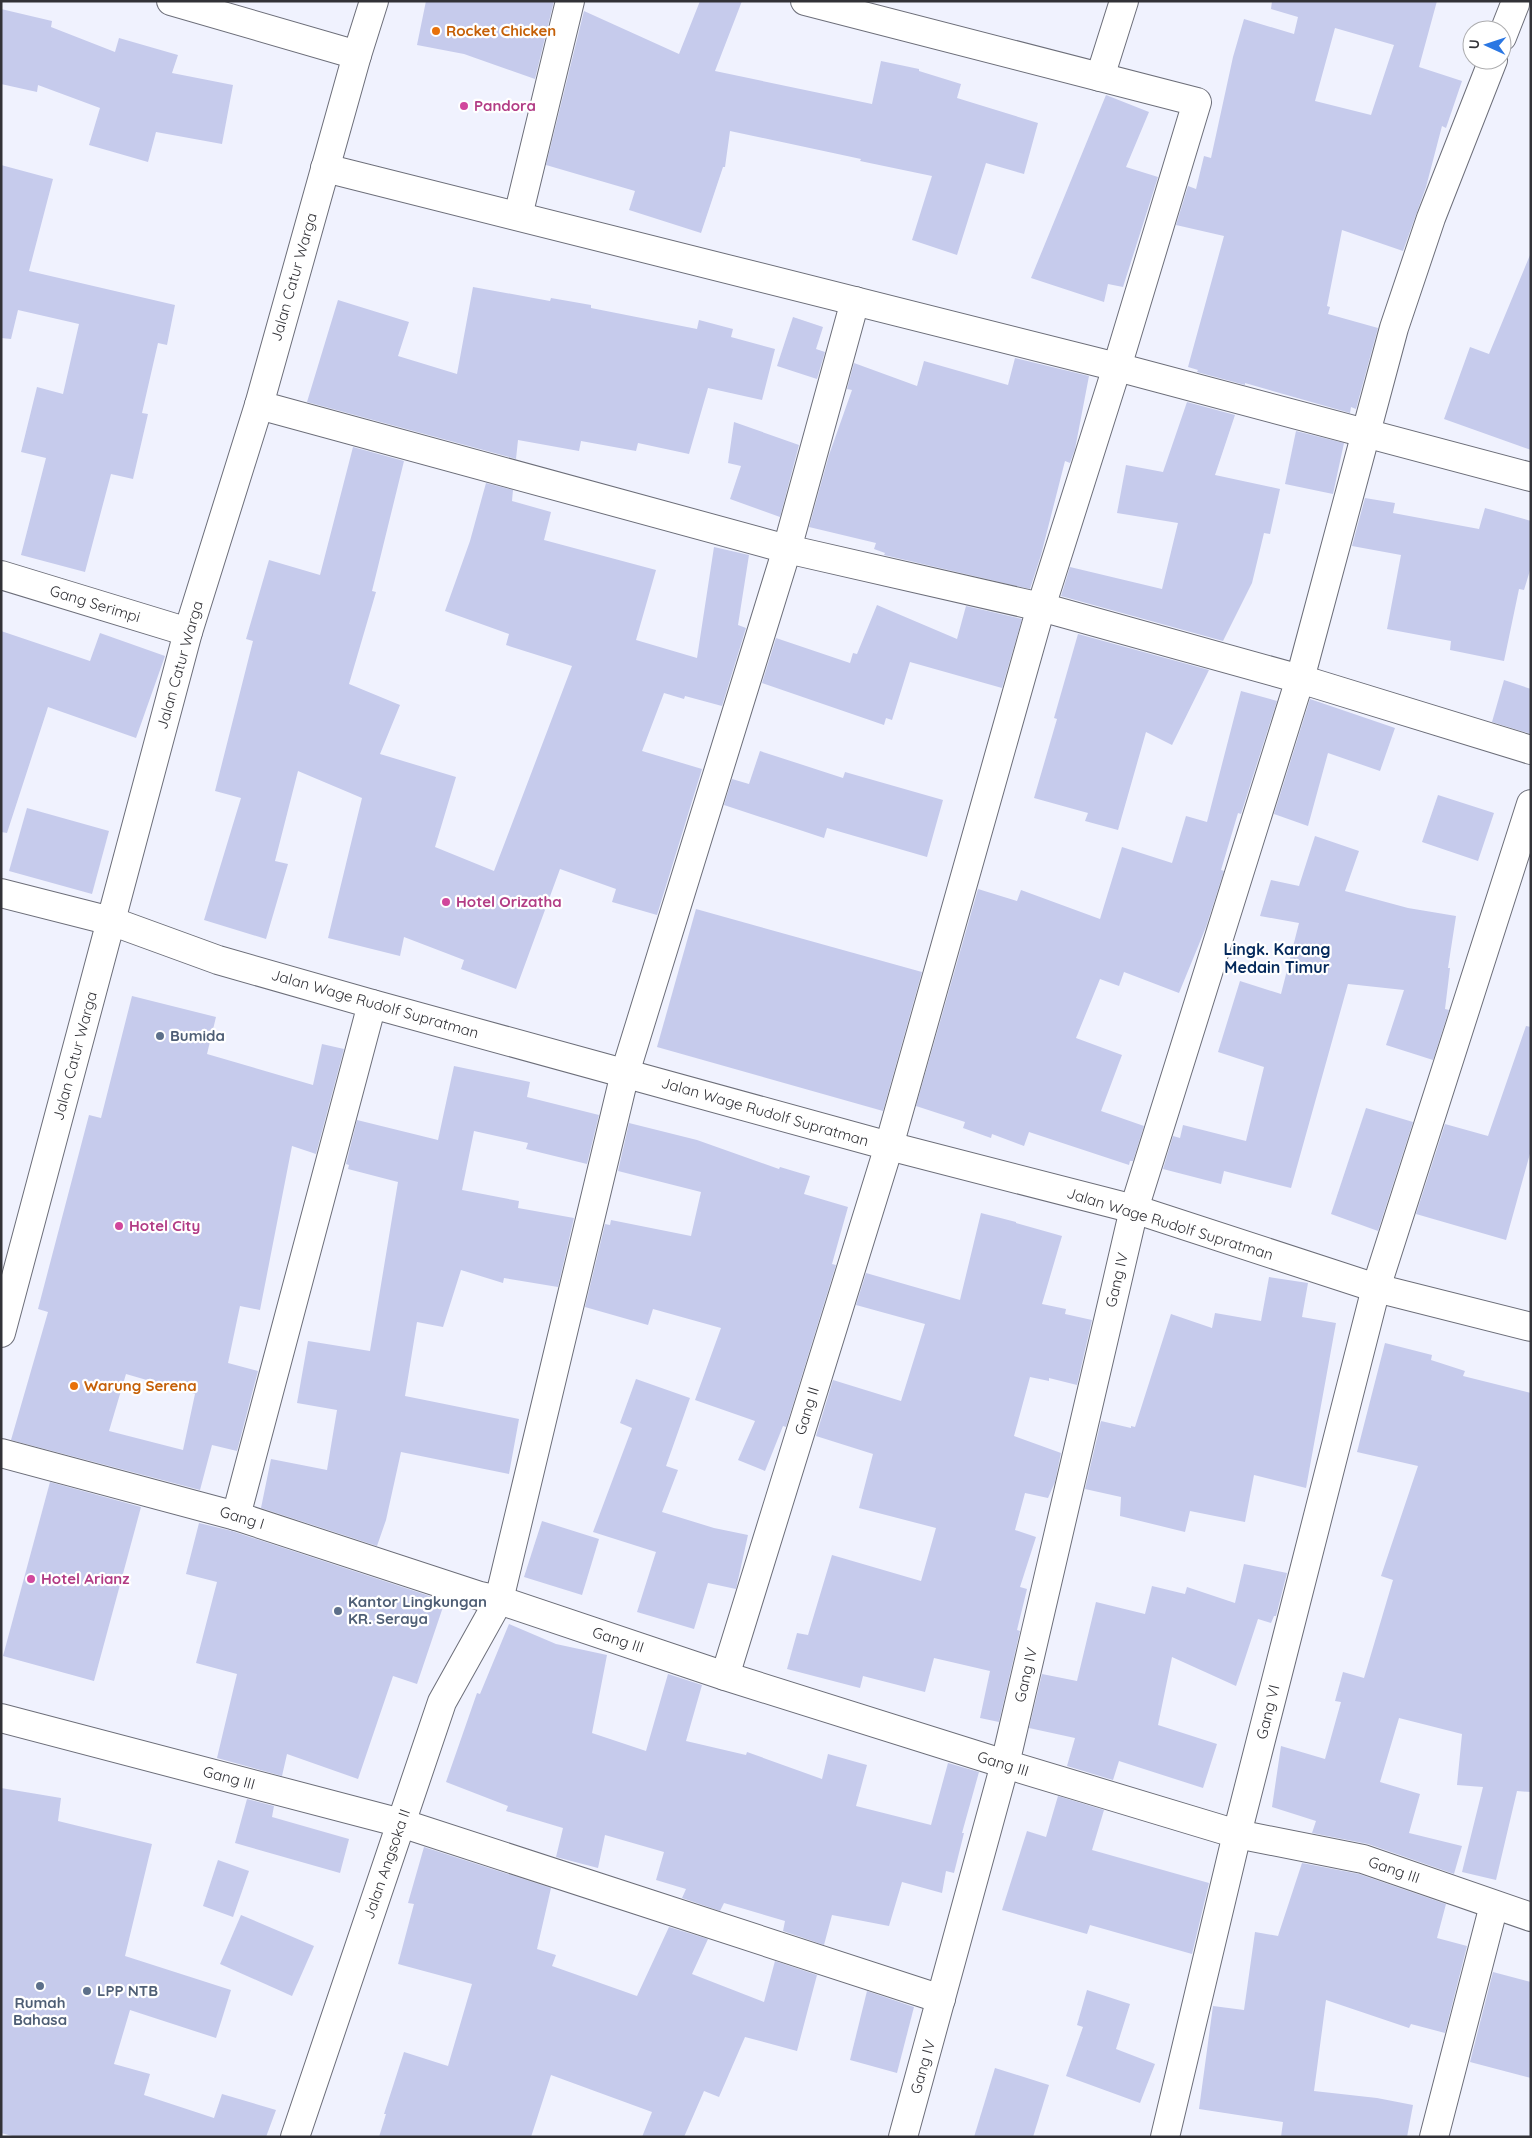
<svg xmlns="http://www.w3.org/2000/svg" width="1532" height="2138" font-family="Quicksand,sans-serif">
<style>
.building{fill:#c6cbec;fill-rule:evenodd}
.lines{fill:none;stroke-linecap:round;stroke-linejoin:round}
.minor-casing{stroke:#6c6e79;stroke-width:30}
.tertiary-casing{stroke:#6c6e79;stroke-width:30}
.secondary-casing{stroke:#6c6e79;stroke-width:30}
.minor{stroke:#fff;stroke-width:28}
.tertiary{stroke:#fff;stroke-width:28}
.secondary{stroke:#fff;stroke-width:28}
.food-dot{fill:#e8710a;stroke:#fff;stroke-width:2}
.hotel-dot{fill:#d1479c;stroke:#fff;stroke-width:2}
.service-dot{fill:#5c6f8a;stroke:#fff;stroke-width:2}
.labels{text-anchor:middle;stroke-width:4.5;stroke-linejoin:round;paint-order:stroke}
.food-label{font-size:15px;font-weight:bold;fill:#c56008;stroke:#fff;text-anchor:start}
.hotel-label{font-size:15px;font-weight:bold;fill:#b23c85;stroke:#fff;text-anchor:start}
.street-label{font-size:15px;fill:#323237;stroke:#fff}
.service-label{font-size:15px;font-weight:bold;fill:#4e5e75;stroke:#fff;text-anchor:start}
.neighbourhood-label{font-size:16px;font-weight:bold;fill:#04295c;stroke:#fff}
</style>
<rect width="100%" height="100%" fill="#f0f2fe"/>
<!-- building -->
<g class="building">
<polygon points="426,1 554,1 535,79 464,54 417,45"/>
<polygon points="700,1 742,1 715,71 872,104 881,61 919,69 919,71 961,84 957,98 1038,123 1024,174 986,163 957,255 912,240 932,176 860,161 861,159 730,131 725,167 723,167 701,233 629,210 635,191 546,165 584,11 679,54"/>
<path d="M1272,1h165l-18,66 43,14 -16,47 -4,-2 -16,61 -23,64 -61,-21 -15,76 3,1 -2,7 50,14 -22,81 -5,-2 -1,6 -105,-30v2l-48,-13 1,-2 -10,-3 36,-131 -48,-11 12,-39 8,3 8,-33 7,2 22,-101 11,-38 50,15 4,-17 -27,-8zM1335,28l59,17 -23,70 -56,-14z"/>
<polygon points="1,9 52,21 51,27 115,52 119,38 178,55 172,73 233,85 222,144 156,132 148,162 89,145 100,108 38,85 37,92 1,84"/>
<polygon points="1106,95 1149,112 1126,167 1158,177 1123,287 1108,284 1104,302 1031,278"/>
<polygon points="1,165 53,179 29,271 175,305 167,345 158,343 142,413 148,414 133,479 111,474 85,572 21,555 46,458 21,452 37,387 63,394 79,324 18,310 11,339 1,338"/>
<polygon points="1530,255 1531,255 1531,450 1444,419 1470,347 1489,354"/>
<polygon points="473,287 550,301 551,298 591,305 591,308 697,329 699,320 733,329 731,337 775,349 762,400 708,388 689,454 638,443 636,451 581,441 579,451 518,440 516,459 307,402 338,300 409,322 398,356 457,374"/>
<polygon points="793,317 823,327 816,349 825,352 817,379 777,366"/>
<polygon points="1015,358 1089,376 1075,449 1070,463 1065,461 1041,555 1030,589 884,555 885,553 874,549 876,543 809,527 829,455 852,390 847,389 854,363 917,386 924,361 1008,385"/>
<polygon points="1187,402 1235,415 1215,475 1280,489 1270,534 1264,533 1252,583 1223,641 1061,596 1070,567 1162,589 1178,523 1117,513 1126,465 1163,472"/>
<polygon points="734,422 799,445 780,517 730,499 741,466 728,463"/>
<polygon points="1296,431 1344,443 1333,494 1285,484"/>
<polygon points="353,447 404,461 372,591 376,592 349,684 400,705 380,754 456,777 435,847 494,871 572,666 506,645 509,634 445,611 470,541 486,483 513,490 512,501 551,512 544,540 656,570 636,640 697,658 714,547 749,555 738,625 746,628 722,706 685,696 684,699 664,693 642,751 702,769 657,915 612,902 616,889 560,869 516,989 461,969 464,960 404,937 400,956 328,938 362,798 298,771 275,861 288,864 266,939 204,920 241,798 215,791 253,641 246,639 269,560 320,575"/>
<polygon points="1365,498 1395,503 1393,513 1479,529 1485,508 1531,521 1531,567 1524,590 1519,589 1504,661 1450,650 1451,641 1387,629 1401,555 1352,546"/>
<polygon points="877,605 957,639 966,606 1022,619 1002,688 910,662 892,720 886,718 884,725 762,683 776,638 850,663 853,653 857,654"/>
<polygon points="1,631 90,661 100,633 165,656 136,738 48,707 7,833 1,832"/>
<polygon points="1078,634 1209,670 1172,745 1146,732 1118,830 1085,821 1088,813 1034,798 1057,719 1054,718"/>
<polygon points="1504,680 1531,689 1531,734 1492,722"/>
<polygon points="1241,691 1277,701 1241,814 1238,813 1221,870 1224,871 1206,927 1179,993 1124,972 1119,986 1100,979 1076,1038 1122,1055 1101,1111 1144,1126 1133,1161 1130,1161 1129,1165 1029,1132 1024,1146 992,1134 991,1138 963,1128 965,1122 916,1106 978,889 1017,901 1021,890 1100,919 1122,847 1172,863 1186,816 1207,822"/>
<polygon points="1310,699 1395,728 1380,771 1328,753 1308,826 1274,814"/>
<polygon points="760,751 843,778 845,772 943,800 927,857 827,828 824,838 724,805 732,779 749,784"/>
<polygon points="1438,795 1494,813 1478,861 1422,842"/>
<polygon points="27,808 109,831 92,894 9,871"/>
<polygon points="1315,836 1359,851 1345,891 1408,908 1456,916 1448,968 1450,968 1445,1009 1449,1010 1433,1060 1386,1045 1404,990 1348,984 1291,1188 1224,1171 1221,1184 1163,1169 1173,1136 1180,1138 1183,1125 1246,1141 1264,1067 1218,1052 1240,981 1281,994 1299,923 1260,916 1271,880 1299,886"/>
<polygon points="696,909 922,972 883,1111 657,1047"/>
<path d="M132,996l84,21 -9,37 106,31 9,-41 22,5 -28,105 -24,-8 -32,164 -20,-4 -12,57 30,8 -21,80 -25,-6 -12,45 -189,-50 37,-128 -10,-3 51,-194 12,3zM126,1374l69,20 -12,56 -74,-19z"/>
<polygon points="1526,1026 1531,1027 1531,1150 1506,1240 1416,1214 1445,1124 1488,1136"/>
<polygon points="454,1066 530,1082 527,1097 599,1115 587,1164 526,1149 528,1143 474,1131 462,1190 519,1201 518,1208 574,1218 558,1287 504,1278 503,1283 461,1270 443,1327 417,1322 405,1396 519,1419 509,1474 401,1452 386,1520 377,1546 261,1508 271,1459 327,1470 337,1410 297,1403 308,1341 370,1351 398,1182 348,1169 349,1165 346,1164 357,1120 438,1140"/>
<polygon points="1366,1108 1413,1122 1378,1231 1331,1214"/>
<polygon points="629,1123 697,1140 779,1169 780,1167 810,1176 804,1194 848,1207 832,1264 836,1265 786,1427 783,1426 765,1471 738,1460 755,1421 695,1400 721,1328 653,1309 648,1325 585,1307 605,1224 610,1225 611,1220 691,1236 701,1192 618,1171"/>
<polygon points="981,1213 1016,1222 1016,1223 1062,1236 1042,1304 1066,1309 1065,1314 1092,1320 1077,1385 1049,1378 1049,1381 1030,1377 1014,1436 1061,1453 1055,1482 1048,1498 1025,1493 1015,1530 1036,1537 1020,1587 1027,1589 1017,1630 1020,1631 999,1722 980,1718 990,1671 934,1658 925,1692 863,1676 860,1688 787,1669 797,1633 808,1635 832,1555 921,1581 936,1528 859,1508 873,1454 816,1436 833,1380 901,1401 925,1324 856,1305 866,1273 960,1300"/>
<polygon points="1269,1277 1308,1283 1302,1317 1336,1323 1306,1488 1254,1475 1245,1522 1190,1511 1185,1532 1120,1516 1121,1497 1085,1489 1101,1421 1131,1428 1131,1426 1135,1427 1171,1314 1212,1328 1215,1313 1261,1321"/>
<polygon points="1385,1343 1432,1355 1431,1360 1465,1371 1463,1376 1531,1393 1531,1792 1517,1791 1496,1880 1462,1872 1483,1787 1457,1785 1462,1734 1399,1718 1380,1782 1420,1794 1409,1833 1462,1846 1454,1874 1368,1844 1312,1833 1316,1821 1272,1807 1281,1746 1325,1759 1341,1702 1335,1701 1343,1672 1364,1678 1393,1580 1381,1576 1418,1466 1357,1452"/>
<polygon points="636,1379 690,1398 666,1466 678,1470 662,1512 714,1528 748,1535 736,1589 708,1583 694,1629 637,1612 656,1552 593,1532 632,1428 620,1423"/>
<polygon points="50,1482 141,1507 94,1681 3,1656"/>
<polygon points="542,1521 599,1539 582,1595 524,1577"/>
<polygon points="199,1523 232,1531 445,1601 417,1684 393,1676 358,1779 287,1754 282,1776 217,1758 237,1674 196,1663 217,1582 186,1574"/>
<polygon points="1244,1564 1287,1573 1276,1616 1274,1616 1271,1623 1258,1619 1236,1686 1172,1657 1158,1725 1217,1744 1203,1788 1119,1761 1113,1780 1067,1766 1075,1738 1029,1728 1042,1674 1077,1681 1096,1602 1145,1614 1152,1586 1185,1594 1187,1587 1235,1603"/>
<polygon points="509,1624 556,1644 607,1655 592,1733 646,1751 668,1674 702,1685 686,1741 746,1755 747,1752 822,1779 828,1754 867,1765 856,1806 931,1825 948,1763 979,1772 962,1833 964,1833 954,1873 946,1871 942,1893 902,1882 889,1926 832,1915 824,1945 783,1931 785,1921 724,1903 720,1911 682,1898 686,1889 656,1880 664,1852 605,1835 598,1868 556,1857 563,1828 506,1811 508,1806 446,1782 477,1693 480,1694"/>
<polygon points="1,1788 61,1798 58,1821 152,1844 125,1956 231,1990 216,2038 130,2010 114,2064 150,2074 144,2095 214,2118 222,2094 276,2110 266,2137 16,2137 1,2133"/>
<polygon points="1058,1796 1104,1810 1092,1850 1209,1883 1192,1954 1090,1925 1087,1934 1002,1910 1027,1831 1046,1837"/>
<polygon points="247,1799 274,1806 272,1817 349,1839 340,1873 235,1843"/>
<polygon points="424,1847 551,1888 537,1949 556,1955 552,1966 637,1996 669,1927 708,1939 692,1974 764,2002 775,1961 817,1975 797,2051 745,2037 719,2097 704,2091 684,2137 642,2137 652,2112 551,2075 531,2137 379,2137 386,2114 384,2114 404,2052 448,2066 472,1984 398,1964 414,1904 408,1903"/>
<polygon points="218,1860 249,1871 233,1917 203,1906"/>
<polygon points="1302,1863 1359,1874 1446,1904 1437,1938 1467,1946 1445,2033 1411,2024 1409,2028 1326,2000 1314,2091 1377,2098 1413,2105 1407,2137 1281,2137 1283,2122 1199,2109 1213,2006 1244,2010 1255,1932 1278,1936"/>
<polygon points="241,1915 314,1946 292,1996 220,1964"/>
<polygon points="1493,1972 1531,1982 1531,2078 1470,2062"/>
<polygon points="1087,1990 1130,2004 1116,2049 1155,2064 1140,2103 1066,2076 1083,2027 1077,2025"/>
<polygon points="867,1991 914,2007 897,2073 850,2060"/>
<polygon points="995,2068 1049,2085 1033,2137 974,2137"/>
</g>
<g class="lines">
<defs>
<g id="minor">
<polyline points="171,1 357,55"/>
<polyline points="1502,37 1515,4"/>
<polyline points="1100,77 1124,1"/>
<polyline points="325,168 1117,367 1531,477"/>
<polyline points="518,216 570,1"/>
<polyline points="259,405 787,549 1041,607 1300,679 1531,750"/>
<polyline points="1,575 188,632"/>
<polyline points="1,1453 236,1516 480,1596 499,1600 725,1676 1005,1764 1237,1834 1363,1859 1531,1917"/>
<polyline points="236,1516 372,1004"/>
<polyline points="725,1676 889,1146 1041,607 1117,367 1197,102 805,1"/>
<polyline points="1,1718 401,1823 941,1999"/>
<polyline points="295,2137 442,1702 499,1600 625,1073 787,549 855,301"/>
<polyline points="903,2137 1005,1764 1134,1209 1300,679 1394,328 1431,218 1493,60"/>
<polyline points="1165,2137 1237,1834 1376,1288 1531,804"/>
<polyline points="1434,2137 1494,1905"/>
</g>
<polyline id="tertiary" points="1,893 111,921 218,960 372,1004 889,1146 1134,1209 1376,1288 1531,1327"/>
<polyline id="secondary" points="1,1333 188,632 259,405 357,55 374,1"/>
</defs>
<!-- minor casing -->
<use href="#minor" class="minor-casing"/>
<!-- tertiary casing -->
<use href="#tertiary" class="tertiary-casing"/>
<!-- secondary casing -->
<use href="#secondary" class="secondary-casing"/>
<!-- minor -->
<use href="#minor" class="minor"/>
<!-- tertiary -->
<use href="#tertiary" class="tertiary"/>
<!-- secondary -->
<use href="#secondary" class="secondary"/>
</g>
<!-- markers -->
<g class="food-dot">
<circle cx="436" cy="31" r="5"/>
<circle cx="74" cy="1386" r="5"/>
</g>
<g class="hotel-dot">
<circle cx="464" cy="106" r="5"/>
<circle cx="446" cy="902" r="5"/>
<circle cx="119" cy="1226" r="5"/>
<circle cx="31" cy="1579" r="5"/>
</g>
<g class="service-dot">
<circle cx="160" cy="1036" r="5"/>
<circle cx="338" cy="1611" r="5"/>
<circle cx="40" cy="1986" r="5"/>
<circle cx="87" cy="1991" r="5"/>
</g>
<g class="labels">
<!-- food labels -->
<g class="food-label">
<text x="446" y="36">Rocket Chicken</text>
<text x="84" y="1391">Warung Serena</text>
</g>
<!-- hotel labels -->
<g class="hotel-label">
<text x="474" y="111">Pandora</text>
<text x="456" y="907">Hotel Orizatha</text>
<text x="129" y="1231">Hotel City</text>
<text x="41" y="1584">Hotel Arianz</text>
</g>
<!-- street labels -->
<g class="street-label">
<text transform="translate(294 277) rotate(-74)" y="5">Jalan Catur Warga</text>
<text transform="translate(95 604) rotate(17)" y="5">Gang Serimpi</text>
<text transform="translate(180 665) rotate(-74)" y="5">Jalan Catur Warga</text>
<text transform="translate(375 1004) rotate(16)" y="5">Jalan Wage Rudolf Supratman</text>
<text transform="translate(75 1056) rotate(-75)" y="5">Jalan Catur Warga</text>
<text transform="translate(765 1112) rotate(16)" y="5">Jalan Wage Rudolf Supratman</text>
<text transform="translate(1170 1224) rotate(17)" y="5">Jalan Wage Rudolf Supratman</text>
<text transform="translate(1117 1280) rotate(-77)" y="5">Gang IV</text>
<text transform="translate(807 1411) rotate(-73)" y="5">Gang II</text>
<text transform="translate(242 1518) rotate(17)" y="5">Gang I</text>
<text transform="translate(618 1640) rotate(18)" y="5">Gang III</text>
<text transform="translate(1026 1675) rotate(-77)" y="5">Gang IV</text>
<text transform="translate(1268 1712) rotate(-76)" y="5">Gang VI</text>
<text transform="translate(1003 1764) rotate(17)" y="5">Gang III</text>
<text transform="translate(229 1778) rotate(15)" y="5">Gang III</text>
<text transform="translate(387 1864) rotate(-71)" y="5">Jalan Angsoka II</text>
<text transform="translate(1394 1870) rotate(19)" y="5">Gang III</text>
<text transform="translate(923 2067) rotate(-74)" y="5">Gang IV</text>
</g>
<!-- service labels -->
<g class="service-label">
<text x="170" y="1041">Bumida</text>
<text x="348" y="1607">Kantor Lingkungan<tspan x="348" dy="17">KR. Seraya</tspan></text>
<text x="97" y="1996">LPP NTB</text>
<text x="40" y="2008" text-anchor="middle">Rumah<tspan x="40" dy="17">Bahasa</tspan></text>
</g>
<!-- neighbourhood labels -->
<g class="neighbourhood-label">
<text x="1277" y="955">Lingk. Karang<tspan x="1277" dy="18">Medain Timur</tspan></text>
</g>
</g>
<!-- border -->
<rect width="1532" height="2138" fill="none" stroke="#323237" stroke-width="5"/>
<!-- north arrow -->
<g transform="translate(1487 45) rotate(273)"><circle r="24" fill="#ffffff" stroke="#adadaf"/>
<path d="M0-4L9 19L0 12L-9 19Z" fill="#2b77e3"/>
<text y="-8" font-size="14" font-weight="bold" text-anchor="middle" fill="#323237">U</text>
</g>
</svg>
